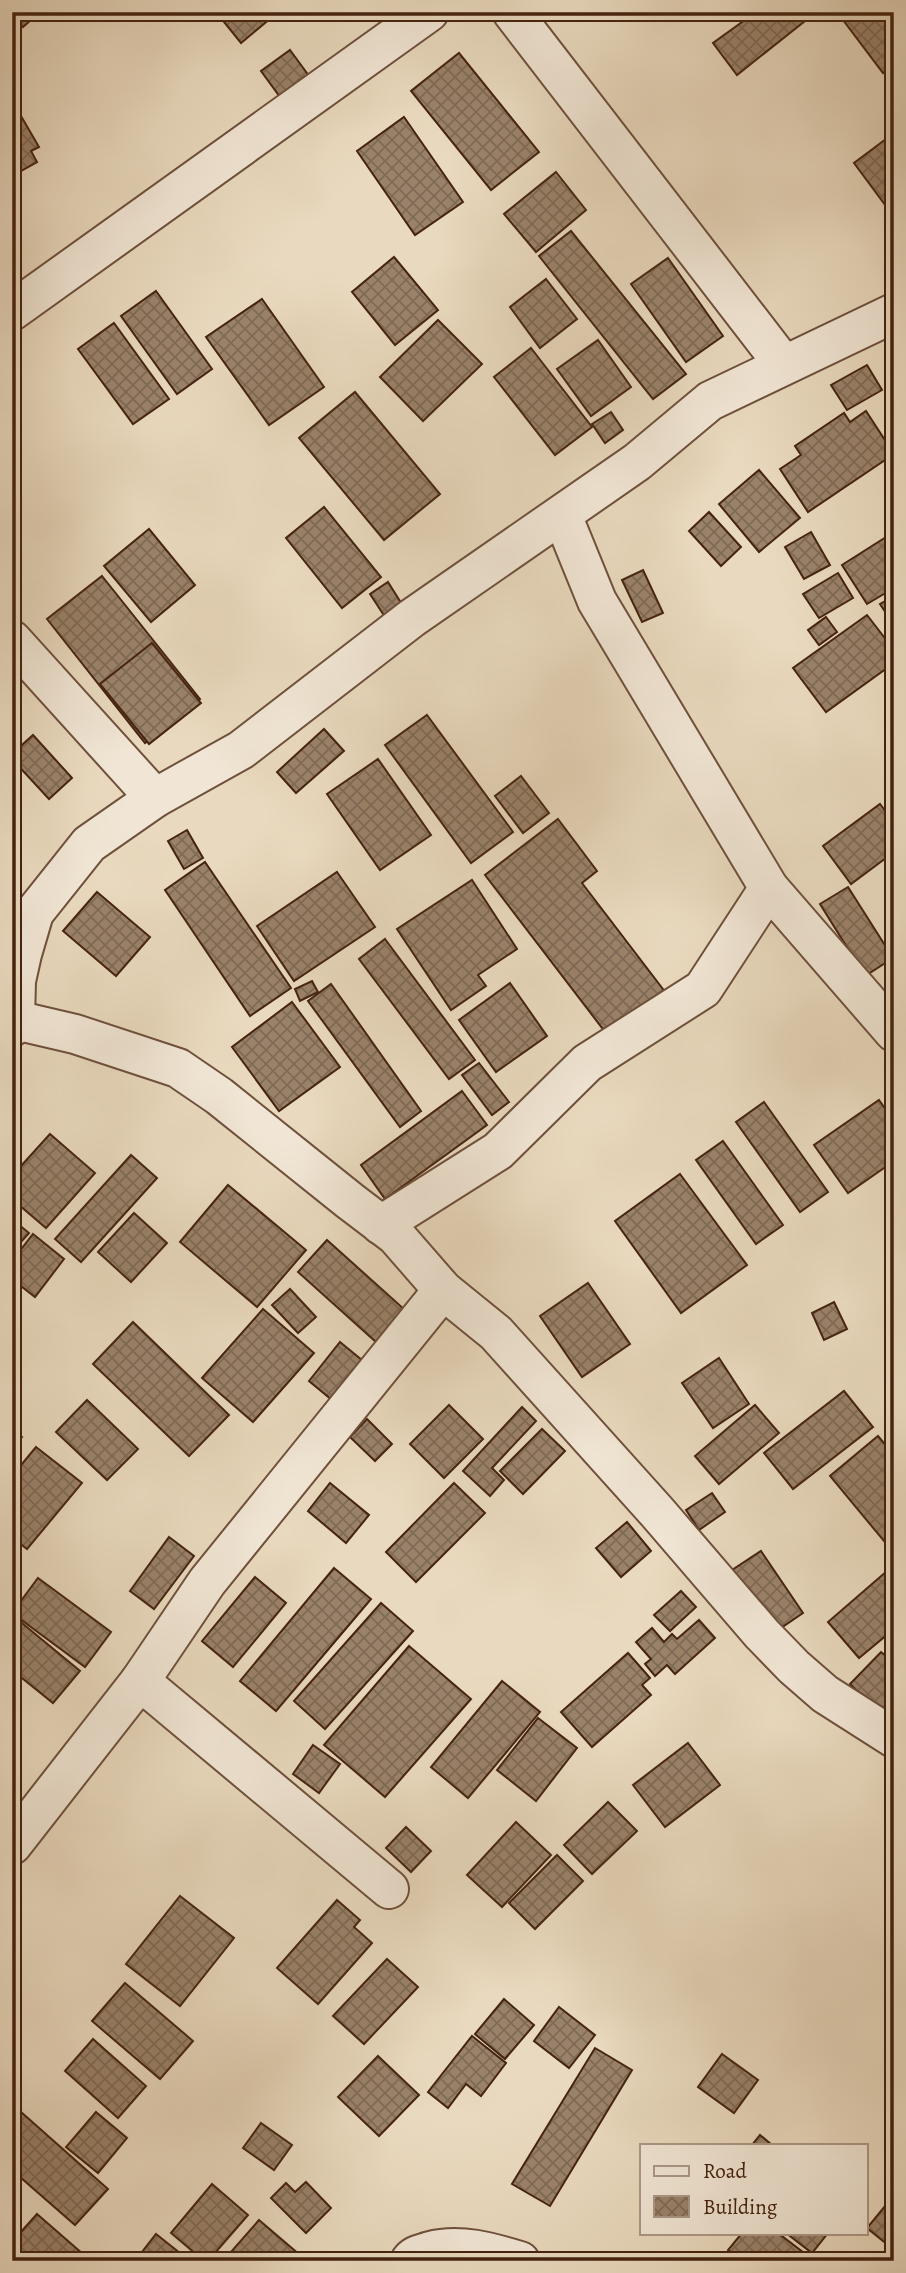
<svg xmlns="http://www.w3.org/2000/svg" width="906" height="2273" font-family="Alegreya,serif">
<style>
.building{fill:url(#building-cross-hatch);stroke:#452310;stroke-width:2}
.lines{fill:none;stroke-linecap:round;stroke-linejoin:round}
.minor-casing{stroke:#6e503c;stroke-width:42}
.minor{stroke:#f1e6d5;stroke-width:38}
</style>
<defs>
<pattern id="building-cross-hatch" width="8" height="8" patternUnits="userSpaceOnUse" patternTransform="scale(1.75)"><rect width="8" height="8" fill="#9a826a"/><path d="M0 0l8 8M0 8l8-8" fill="none" stroke="#7f6a56"/></pattern>
</defs>
<rect width="100%" height="100%" fill="#e9d9be"/>
<filter id="stains"><feTurbulence type="fractalNoise" baseFrequency=".00286" numOctaves="4"/><feColorMatrix values="0 0 0 0 .2 0 0 0 0 .09 0 0 0 0 .02 0 0 0 .5 -.17"/></filter>
<radialGradient id="worn" r=".72"><stop offset=".6" stop-color="#630" stop-opacity="0"/><stop offset="1" stop-color="#630" stop-opacity=".3"/></radialGradient>
<!-- building -->
<g class="building">
<polygon points="12,12 40,12 23,27"/>
<polygon points="216,12 276,12 277,13 241,43"/>
<polygon points="734,12 799,12 805,21 737,75 713,43 742,22"/>
<polygon points="837,12 894,12 894,65 883,73"/>
<polygon points="290,50 312,80 283,101 261,71"/>
<polygon points="459,53 539,152 491,190 411,91"/>
<polygon points="21,116 39,147 31,151 37,162 12,176 12,121"/>
<polygon points="404,117 463,202 415,235 357,151"/>
<polygon points="894,133 894,217 854,163"/>
<polygon points="556,172 586,210 536,252 504,214"/>
<polygon points="571,231 686,374 653,399 539,256"/>
<polygon points="394,257 438,310 395,345 352,292"/>
<polygon points="668,258 723,336 686,362 631,284"/>
<polygon points="546,279 577,319 540,348 510,307"/>
<polygon points="156,291 212,369 177,394 121,316"/>
<polygon points="262,299 324,387 269,425 206,337"/>
<polygon points="438,320 482,364 423,421 380,377"/>
<polygon points="114,323 169,399 133,424 78,349"/>
<polygon points="598,340 631,387 591,416 557,369"/>
<polygon points="531,348 592,427 555,455 494,377"/>
<polygon points="867,365 882,390 847,410 831,385"/>
<polygon points="355,392 440,494 384,540 299,438"/>
<polygon points="866,411 894,454 808,512 780,469 801,455 795,446 844,413 850,422"/>
<polygon points="611,412 623,430 605,443 592,424"/>
<polygon points="759,470 800,518 759,552 719,504"/>
<polygon points="324,507 381,577 342,608 286,538"/>
<polygon points="709,512 741,547 721,566 689,531"/>
<polygon points="149,529 195,585 151,622 104,566"/>
<polygon points="811,532 830,565 804,579 785,547"/>
<polygon points="894,532 894,588 867,604 842,565"/>
<polygon points="643,570 663,613 642,622 622,580"/>
<polygon points="838,573 853,598 819,618 803,594"/>
<polygon points="102,576 200,699 145,743 47,619"/>
<polygon points="388,582 403,606 385,617 370,594"/>
<polygon points="894,596 894,625 880,604"/>
<polygon points="867,615 894,650 894,663 826,712 793,668"/>
<polygon points="826,617 837,632 819,645 808,630"/>
<polygon points="152,643 201,703 149,744 100,684"/>
<polygon points="427,715 513,832 471,863 385,745"/>
<polygon points="324,729 344,751 296,793 277,772"/>
<polygon points="33,735 72,778 49,799 12,759 12,754"/>
<polygon points="378,759 431,835 380,870 327,794"/>
<polygon points="521,776 549,813 523,833 495,796"/>
<polygon points="880,804 894,822 894,852 851,884 823,846"/>
<polygon points="558,819 597,871 582,883 669,997 612,1041 485,875"/>
<polygon points="187,830 203,858 184,869 168,841"/>
<polygon points="205,862 291,988 250,1016 165,890"/>
<polygon points="337,872 375,927 294,981 257,926"/>
<polygon points="472,880 517,949 478,975 486,986 451,1010 397,929"/>
<polygon points="848,887 893,958 865,976 820,904"/>
<polygon points="97,892 150,937 116,976 63,931"/>
<polygon points="385,939 475,1060 449,1079 359,959"/>
<polygon points="312,981 318,992 300,1001 295,989"/>
<polygon points="510,983 547,1036 496,1072 459,1020"/>
<polygon points="331,984 421,1111 400,1127 308,1001"/>
<polygon points="292,1002 340,1067 279,1111 232,1047"/>
<polygon points="479,1063 509,1102 492,1115 462,1075"/>
<polygon points="462,1091 487,1125 385,1199 361,1165"/>
<polygon points="879,1100 894,1121 894,1161 848,1193 814,1145"/>
<polygon points="764,1102 828,1192 800,1212 736,1122"/>
<polygon points="50,1134 95,1173 46,1228 12,1199 12,1176"/>
<polygon points="723,1141 783,1225 756,1244 696,1160"/>
<polygon points="131,1155 157,1178 81,1262 55,1239"/>
<polygon points="680,1174 747,1265 681,1313 615,1221"/>
<polygon points="228,1185 306,1250 257,1307 180,1242"/>
<polygon points="134,1213 167,1243 131,1282 98,1252"/>
<polygon points="12,1219 29,1233 12,1252"/>
<polygon points="33,1234 64,1259 35,1297 12,1279 12,1261"/>
<polygon points="327,1240 405,1310 376,1342 298,1272"/>
<polygon points="588,1283 630,1344 582,1377 540,1316"/>
<polygon points="290,1289 316,1317 298,1333 272,1305"/>
<polygon points="834,1302 847,1329 824,1340 812,1313"/>
<polygon points="263,1309 314,1353 253,1422 202,1378"/>
<polygon points="133,1322 229,1415 189,1456 93,1364"/>
<polygon points="340,1342 363,1361 332,1400 309,1381"/>
<polygon points="719,1358 749,1404 713,1428 682,1383"/>
<polygon points="844,1391 873,1427 793,1489 764,1453"/>
<polygon points="87,1400 138,1449 107,1480 56,1432"/>
<polygon points="449,1405 483,1439 444,1478 410,1444"/>
<polygon points="755,1405 779,1433 719,1484 695,1456"/>
<polygon points="522,1407 536,1421 492,1468 504,1480 490,1496 463,1471"/>
<polygon points="367,1419 392,1444 375,1461 350,1437"/>
<polygon points="12,1428 22,1437 12,1448"/>
<polygon points="542,1429 565,1451 523,1494 500,1471"/>
<polygon points="878,1436 894,1455 894,1544 889,1547 830,1476"/>
<polygon points="36,1447 82,1483 27,1549 12,1537 12,1476"/>
<polygon points="330,1483 369,1515 346,1543 308,1511"/>
<polygon points="454,1483 485,1513 416,1582 386,1552"/>
<polygon points="712,1493 725,1512 699,1530 686,1510"/>
<polygon points="627,1522 651,1551 621,1577 596,1548"/>
<polygon points="169,1537 194,1556 154,1609 130,1591"/>
<polygon points="761,1551 803,1613 772,1634 729,1572"/>
<polygon points="894,1565 894,1629 859,1658 828,1622"/>
<polygon points="334,1568 371,1599 276,1711 240,1681"/>
<polygon points="255,1577 286,1603 233,1667 202,1641"/>
<polygon points="38,1578 111,1632 85,1667 12,1613"/>
<polygon points="681,1591 696,1607 670,1631 654,1615"/>
<polygon points="381,1603 413,1631 325,1729 294,1701"/>
<polygon points="17,1619 80,1671 53,1703 12,1670 12,1624"/>
<polygon points="699,1620 715,1638 675,1674 667,1665 655,1676 645,1664 651,1659 636,1642 652,1628 664,1642 672,1634 677,1639"/>
<polygon points="409,1646 471,1699 385,1797 324,1745"/>
<polygon points="881,1652 894,1663 894,1702 882,1715 850,1684"/>
<polygon points="628,1653 650,1678 642,1685 651,1695 592,1747 561,1712"/>
<polygon points="502,1681 540,1712 468,1798 431,1767"/>
<polygon points="538,1718 577,1748 536,1801 497,1770"/>
<polygon points="688,1743 720,1785 665,1827 633,1785"/>
<polygon points="313,1745 340,1764 319,1793 293,1774"/>
<polygon points="608,1802 637,1831 592,1874 564,1845"/>
<polygon points="516,1822 551,1855 502,1907 467,1875"/>
<polygon points="406,1827 431,1851 411,1872 386,1848"/>
<polygon points="557,1855 583,1881 535,1929 509,1903"/>
<polygon points="180,1896 234,1938 180,2006 126,1964"/>
<polygon points="337,1900 360,1920 354,1927 372,1943 318,2004 277,1968"/>
<polygon points="387,1959 418,1987 364,2044 333,2016"/>
<polygon points="125,1983 193,2041 160,2079 92,2021"/>
<polygon points="504,1999 534,2025 505,2059 475,2034"/>
<polygon points="559,2007 595,2035 569,2068 534,2041"/>
<polygon points="472,2036 506,2063 481,2096 466,2084 448,2108 428,2092"/>
<polygon points="93,2039 146,2086 118,2118 65,2071"/>
<polygon points="595,2048 632,2070 550,2206 512,2184"/>
<polygon points="722,2054 758,2080 734,2113 698,2087"/>
<polygon points="378,2056 419,2095 379,2136 338,2097"/>
<polygon points="21,2112 108,2189 75,2225 12,2170 12,2122"/>
<polygon points="96,2112 127,2138 98,2173 66,2147"/>
<polygon points="261,2123 292,2145 274,2170 243,2148"/>
<polygon points="760,2135 772,2145 752,2145"/>
<polygon points="306,2182 331,2208 306,2233 271,2198 286,2183 295,2192"/>
<polygon points="212,2184 248,2215 208,2261 204,2261 171,2233"/>
<polygon points="894,2195 894,2250 867,2228"/>
<polygon points="37,2214 91,2261 12,2261 12,2242"/>
<polygon points="259,2220 307,2261 223,2261"/>
<polygon points="742,2233 778,2233 808,2256 804,2261 742,2261 728,2250"/>
<polygon points="786,2233 828,2233 812,2253"/>
<polygon points="156,2234 190,2261 135,2261"/>
</g>
<g class="lines">
<defs>
<g id="minor">
<polyline points="512,12 784,365"/>
<polyline points="12,311 429,12"/>
<polyline points="562,515 597,601 769,888 894,1032"/>
<polyline points="12,640 155,798"/>
<polyline points="15,1020 75,1034 178,1068 219,1096 350,1201 396,1236 443,1290 496,1333 657,1512 762,1634 794,1667 825,1694 894,1738"/>
<polyline points="12,1027 15,1020 16,981 22,954 34,913 89,844 155,798 241,750 412,618 637,462 710,401 894,313"/>
<polyline points="381,1225 498,1151 587,1063 703,989 769,888"/>
<polyline points="140,1681 389,1889"/>
<polyline points="12,1845 140,1681 207,1582 443,1290"/>
<path d="M410,2261c5,-7 12,-7 20,-10 30,-8 60,1 90,10"/>
</g>
</defs>
<!-- minor casing -->
<use href="#minor" class="minor-casing"/>
<!-- minor -->
<use href="#minor" class="minor"/>
</g>
<!-- margin -->
<rect width="906" height="2273" fill="none" stroke="#e9d9be" stroke-width="42"/>
<rect x="14" y="14" width="878" height="2245" fill="none" stroke="#452310" stroke-width="3.5"/>
<rect x="21" y="21" width="864" height="2231" fill="none" stroke="#452310" stroke-width="2"/>
<!-- legend -->
<rect x="640" y="2144" width="228" height="91" fill="#f1e6d5" stroke="#ac9886" stroke-width="2"/>
<rect x="654" y="2166" width="35" height="10" fill="#f1e6d5" stroke="#ac9886" stroke-width="2"/>
<text x="703" y="2178" font-size="21" fill="#452310">Road</text>
<rect x="654" y="2196" width="35" height="21" fill="url(#building-cross-hatch)" stroke="#ac9886" stroke-width="2"/>
<text x="703" y="2214" font-size="21" fill="#452310">Building</text>
<rect width="100%" height="100%" filter="url(#stains)"/>
<rect width="100%" height="100%" fill="url(#worn)"/>
</svg>
